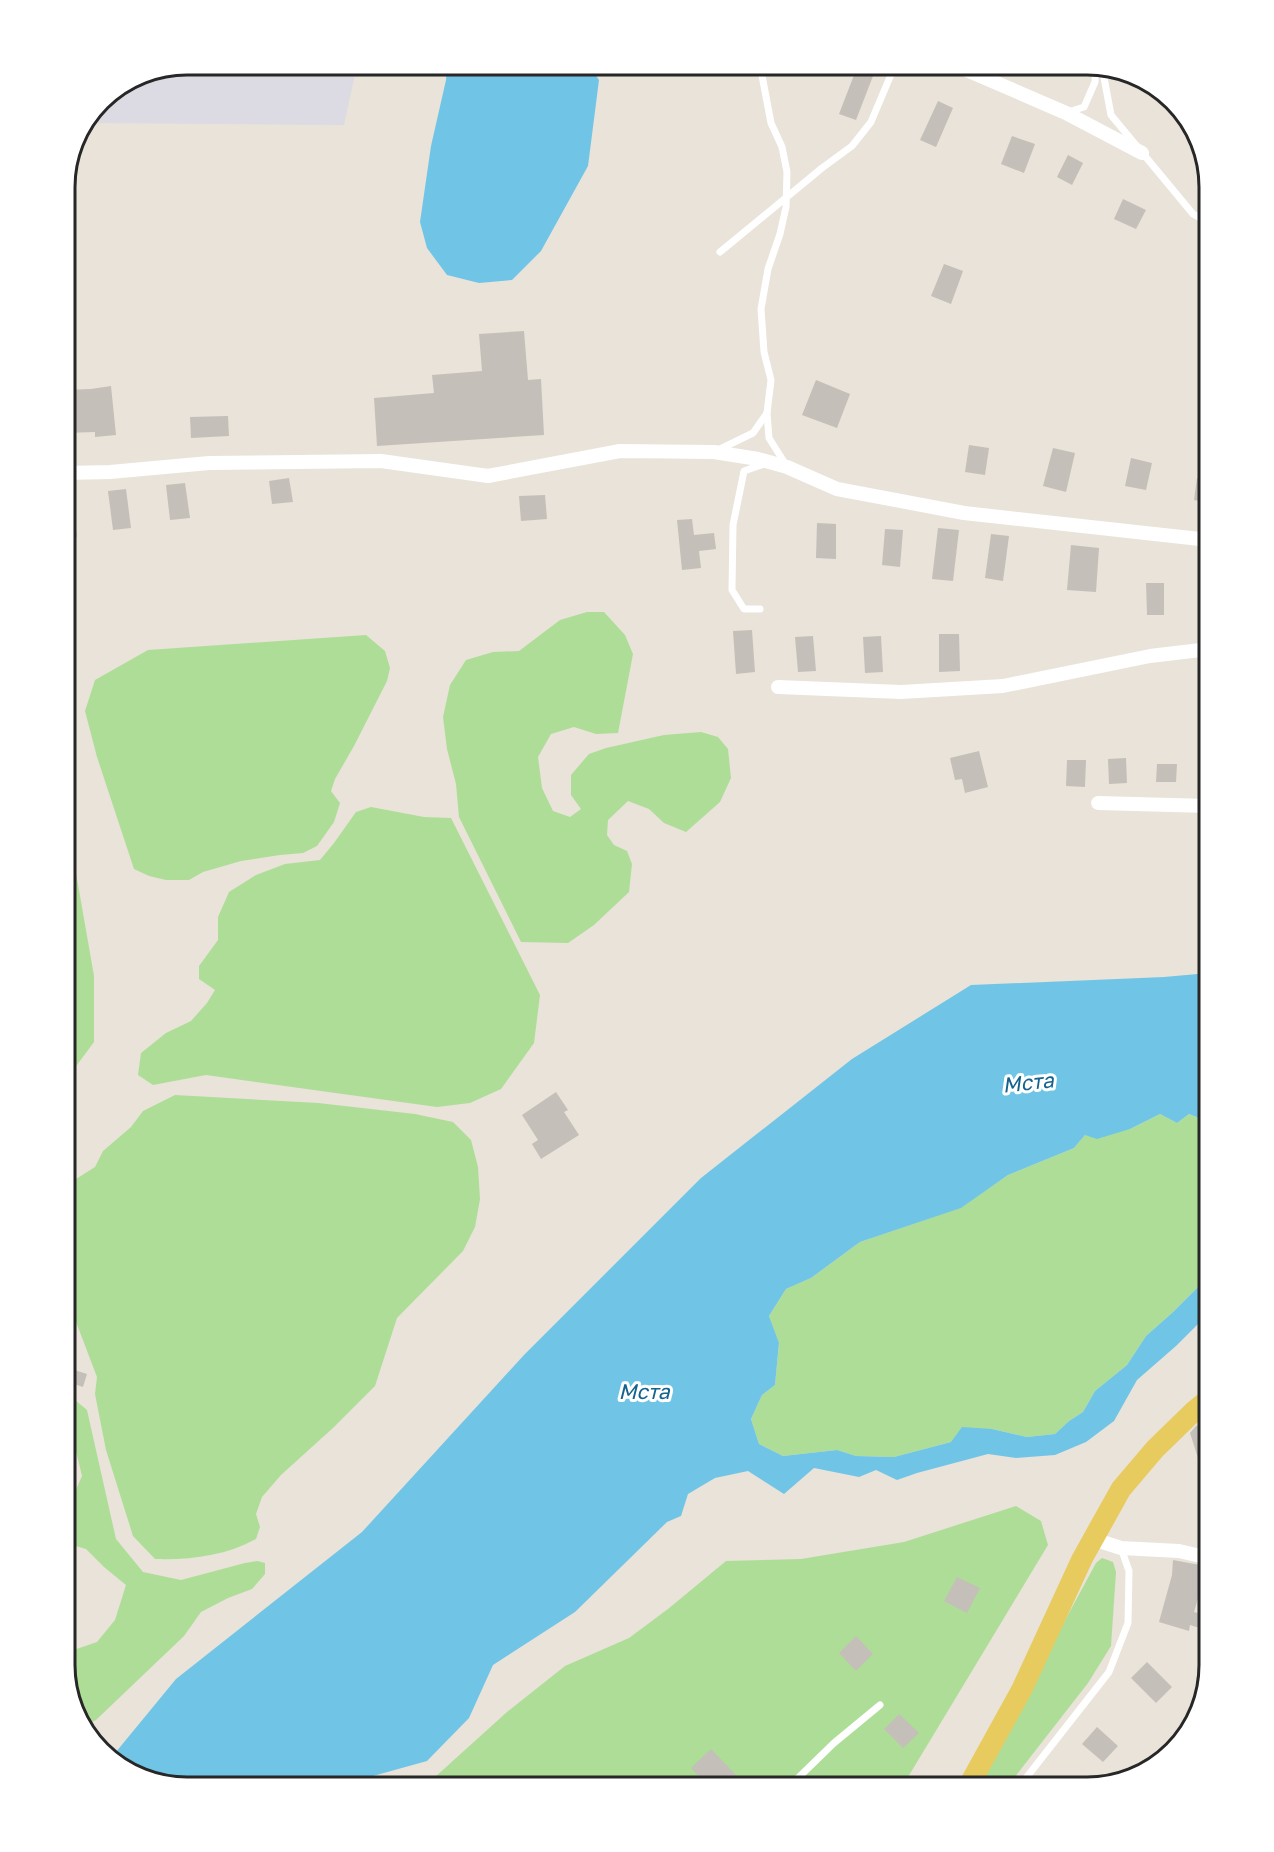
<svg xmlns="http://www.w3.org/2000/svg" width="1274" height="1852" font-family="'Golos Text',sans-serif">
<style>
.industrial{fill:#dcdae2}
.green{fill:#aedd98}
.water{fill:#70c5e7}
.building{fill:#c4bfb9}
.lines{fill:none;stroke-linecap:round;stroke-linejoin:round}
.service{stroke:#fff;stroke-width:7}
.minor{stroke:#fff;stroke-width:14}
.primary{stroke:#e8cb5f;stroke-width:21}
.labels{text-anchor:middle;stroke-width:6;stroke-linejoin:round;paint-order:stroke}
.water-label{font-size:21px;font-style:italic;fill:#14628e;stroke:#fff}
.rim{fill:none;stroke:#272727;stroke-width:3}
</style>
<rect width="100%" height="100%" fill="#e9e3d9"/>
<!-- industrial -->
<polygon class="industrial" points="187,65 357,65 344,125 84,123 101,100 141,74"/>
<!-- green -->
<g class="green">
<polygon points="587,612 604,612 625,635 633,654 618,733 596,734 574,727 551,734 538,757 542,788 553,811 570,817 581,809 571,795 571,775 589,754 606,748 664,735 701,732 718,737 728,749 731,778 720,802 686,832 664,823 649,809 628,801 608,820 607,835 614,845 627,851 632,864 629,892 594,925 568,943 521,942 459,817 456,784 447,749 443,717 450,685 466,660 493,652 519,651 560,620"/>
<polygon points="366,635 385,651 390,668 387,681 354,746 335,779 331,791 340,803 334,822 317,846 303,853 280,855 241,861 203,872 189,880 166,880 149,876 134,869 97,757 85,711 95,680 148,650"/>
<polygon points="371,807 424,817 451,818 540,995 534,1043 501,1089 470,1103 437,1107 206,1075 153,1085 138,1075 141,1053 166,1033 191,1021 207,1003 215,990 199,979 199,966 218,940 218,917 229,892 256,875 285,864 320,860 334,843 356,812"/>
<polygon points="65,810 94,976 94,1042 65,1081"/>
<path d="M175,1095l143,8 97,11 38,8 18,18 7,27 2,32 -5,28 -12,24 -66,67 -22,68 -41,41 -53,48 -19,22 -6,17 4,13 -4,12c-31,17 -66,21 -101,20l-22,-23 -27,-86 -11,-56 2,-17 -24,-63 -8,-4v-124l30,-19 8,-16 28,-24 12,-16z"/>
<polygon points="1160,1114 1177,1123 1189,1114 1209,1122 1209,1276 1172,1313 1146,1336 1127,1365 1095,1391 1083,1412 1069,1421 1055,1434 1027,1437 992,1429 951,1442 894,1457 856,1456 837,1450 783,1456 759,1444 751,1419 762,1395 775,1385 779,1344 769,1316 786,1289 811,1278 860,1242 960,1208 1008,1175 1074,1148 1085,1135 1130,1129"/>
<polygon points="75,1400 87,1410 116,1539 143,1572 181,1580 245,1563 257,1561 265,1563 265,1574 252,1589 228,1598 201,1612 184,1636 96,1720 82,1727 65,1665 65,1653 97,1642 115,1620 126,1585 104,1567 86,1549 65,1543 65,1497 74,1494 82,1476 76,1451 65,1436 65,1407"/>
<polygon points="1016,1506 1041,1521 1048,1545 902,1787 424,1787 507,1712 565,1666 629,1638 668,1609 726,1561 801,1559 904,1542"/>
<polygon points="1102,1558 1113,1562 1116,1572 1111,1646 1088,1683 1007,1787 975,1787 1096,1563"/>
</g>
<!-- water -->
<g class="water">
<polygon points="447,65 589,65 599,80 588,166 541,251 512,280 479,283 447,275 427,248 420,222 431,146 446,80"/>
<polygon points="1209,973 1209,1122 1189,1114 1177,1123 1160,1114 1130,1129 1097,1139 1085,1135 1074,1148 1008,1175 961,1208 860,1242 811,1278 786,1289 769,1316 779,1343 775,1385 762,1395 751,1419 759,1444 783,1456 837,1450 856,1456 894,1457 951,1442 962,1427 992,1429 1027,1437 1055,1434 1069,1421 1083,1412 1095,1391 1127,1365 1146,1336 1172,1313 1209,1276 1209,1313 1176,1346 1137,1380 1114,1421 1086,1442 1055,1455 1016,1458 988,1454 917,1473 897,1480 876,1470 859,1477 814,1468 784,1494 748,1471 715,1478 688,1494 681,1516 667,1522 575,1612 493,1665 469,1718 427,1761 355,1781 347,1787 180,1787 119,1767 111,1758 176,1679 362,1532 524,1355 701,1178 852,1059 971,985 1164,977"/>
</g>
<!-- building -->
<g class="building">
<polygon points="856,70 873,76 856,120 839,114"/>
<polygon points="938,101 953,108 936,147 920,140"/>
<polygon points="1012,136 1035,144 1024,173 1001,164"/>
<polygon points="1068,155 1083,163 1072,185 1057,177"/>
<polygon points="1123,199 1146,210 1136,229 1114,219"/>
<polygon points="944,264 963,271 951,304 931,296"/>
<polygon points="524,331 528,380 541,379 544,435 377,446 374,398 434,393 432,375 482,371 479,334"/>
<polygon points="816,380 850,394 837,428 802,415"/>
<polygon points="111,386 116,435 95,437 95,432 65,433 65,390 91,389"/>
<polygon points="228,416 229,436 191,438 190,417"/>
<polygon points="969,445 989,448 985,475 965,472"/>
<polygon points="1053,448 1075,453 1066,492 1043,486"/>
<polygon points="1131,458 1152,463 1146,490 1125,486"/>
<polygon points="289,478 293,502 272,504 269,481"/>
<polygon points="1197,478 1209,480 1209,503 1194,500"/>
<polygon points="185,483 190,518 170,520 166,485"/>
<polygon points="126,489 131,528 113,530 108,491"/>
<polygon points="545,495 547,519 521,521 519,496"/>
<polygon points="65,500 72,500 77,537 65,538"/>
<polygon points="692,519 694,535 714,533 716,549 699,551 701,568 682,570 677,520"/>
<polygon points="817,523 836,524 836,559 816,558"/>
<polygon points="938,528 959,530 953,581 932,579"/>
<polygon points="885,529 903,530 900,567 882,565"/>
<polygon points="991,534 1009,536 1003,581 985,578"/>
<polygon points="1071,545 1099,548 1096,592 1067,590"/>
<polygon points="1146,583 1164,583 1164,615 1147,615"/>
<polygon points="752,630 755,672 736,674 733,631"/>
<polygon points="939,634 959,634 960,671 939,672"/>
<polygon points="813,636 816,671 798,672 795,637"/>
<polygon points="881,636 883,672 865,673 863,637"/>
<polygon points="979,751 988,787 965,793 962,779 955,780 950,758"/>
<polygon points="1126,758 1127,783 1109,784 1108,759"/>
<polygon points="1067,760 1086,760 1085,787 1066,786"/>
<polygon points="1157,764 1177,764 1176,782 1156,782"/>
<polygon points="556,1092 568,1110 564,1112 579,1135 541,1159 532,1144 538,1140 522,1115"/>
<polygon points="65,1367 87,1374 83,1387 65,1381"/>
<polygon points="1206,1424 1209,1435 1209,1454 1198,1458 1190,1433 1196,1426"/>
<polygon points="1173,1560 1200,1565 1198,1588 1201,1588 1194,1612 1209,1616 1206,1630 1190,1625 1189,1631 1159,1622 1172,1575"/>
<polygon points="957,1577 980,1588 967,1613 944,1601"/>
<polygon points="856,1636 873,1654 856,1671 839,1653"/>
<polygon points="1147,1662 1172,1687 1156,1703 1131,1678"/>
<polygon points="899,1714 919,1733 903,1748 884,1729"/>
<polygon points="1097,1727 1118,1746 1103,1762 1082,1744"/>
<polygon points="711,1749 736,1775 723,1787 709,1787 691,1768"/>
</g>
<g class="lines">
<!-- service -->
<g class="service">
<polyline points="1102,67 1111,115 1193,214 1209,223"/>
<polyline points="1068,112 1084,107 1095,82 1096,65"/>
<polyline points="720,252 822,168 852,146 871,122 895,65"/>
<polyline points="767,413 769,438 786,465"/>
<polyline points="716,451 753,433 767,413 771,380 764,352 761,309 768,269 780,234 786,207 787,172 782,147 771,123 760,65"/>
<polyline points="760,609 744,609 732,590 733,525 744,471 767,463"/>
<polyline points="785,1787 798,1778 834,1743 880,1705"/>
<polyline points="1019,1787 1109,1672 1128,1623 1129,1571 1121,1548"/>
</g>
<!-- minor -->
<g class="minor">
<polyline points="955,65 1066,113 1142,153"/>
<polyline points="65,473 110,472 209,463 381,461 488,476 620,451 714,452 758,459 787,467 837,489 964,513 1209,540"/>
<polyline points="778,687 901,692 1003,686 1150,656 1209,649"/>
<polyline points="1098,803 1209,806"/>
<polyline points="1093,1539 1121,1548 1179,1551 1209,1558"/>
</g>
<!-- primary -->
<polyline class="primary" points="968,1787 1022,1689 1082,1559 1121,1489 1155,1449 1193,1412 1209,1399"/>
</g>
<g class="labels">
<!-- water labels -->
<g class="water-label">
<text transform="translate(1028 1083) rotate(-6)" y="7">Мста</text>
<text x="644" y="1399">Мста</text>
</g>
</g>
<!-- crop -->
<path d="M0 0H1274V1852H0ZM187 75H1087A112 112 0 0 1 1199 187V1665A112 112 0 0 1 1087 1777H187A112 112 0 0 1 75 1665V187A112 112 0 0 1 187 75Z" fill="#fff" fill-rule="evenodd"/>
<path class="rim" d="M187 75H1087A112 112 0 0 1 1199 187V1665A112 112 0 0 1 1087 1777H187A112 112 0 0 1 75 1665V187A112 112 0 0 1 187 75Z"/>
</svg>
